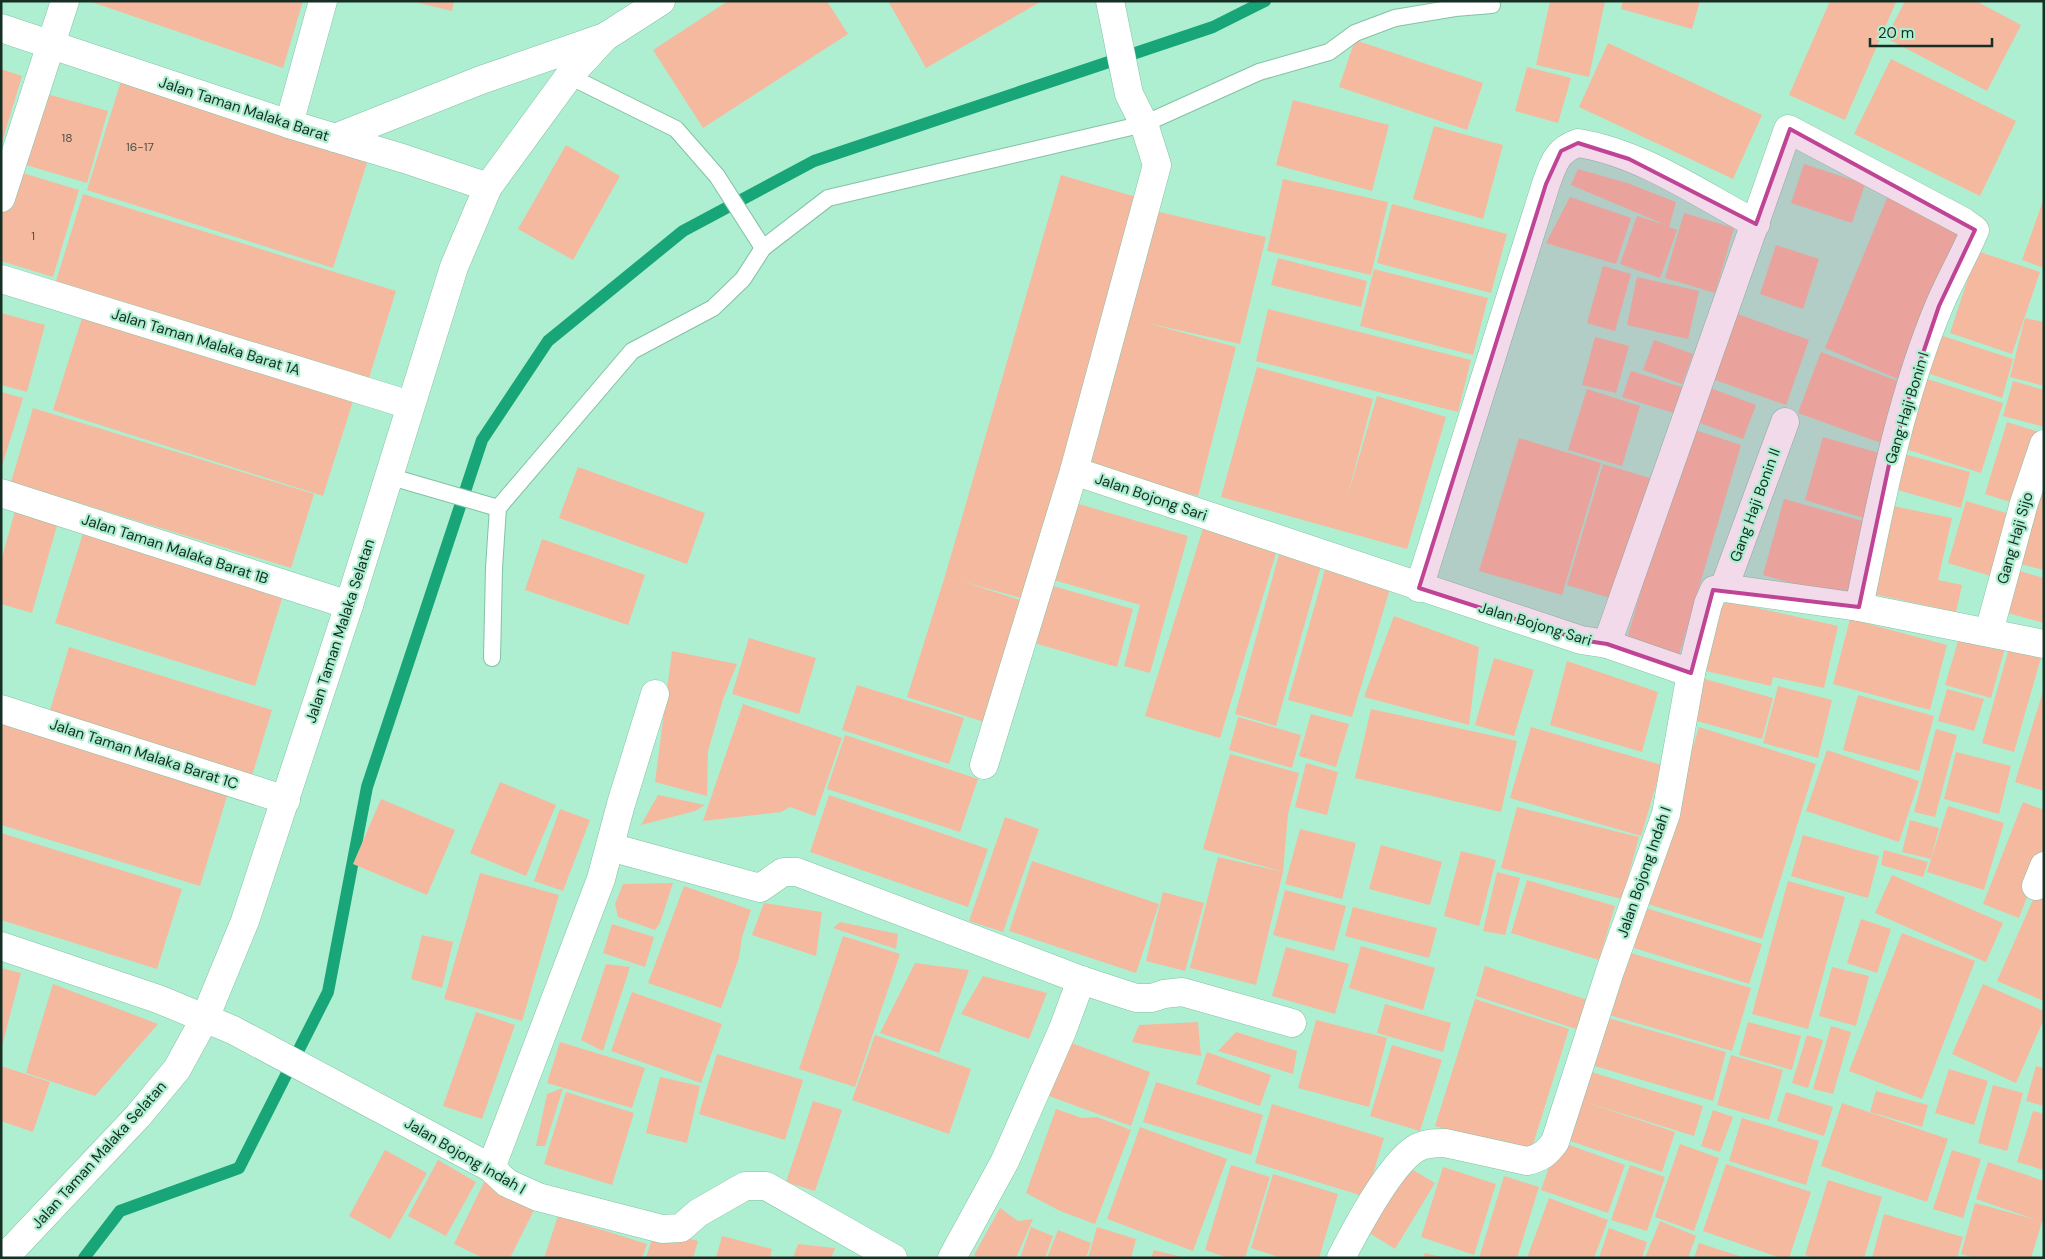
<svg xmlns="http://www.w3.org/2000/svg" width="2045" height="1259" font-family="'DM Sans',sans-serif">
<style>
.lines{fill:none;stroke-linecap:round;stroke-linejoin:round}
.stream{stroke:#18a577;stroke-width:12}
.building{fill:#f5b99f}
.lane-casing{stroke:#83c1a5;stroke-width:18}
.street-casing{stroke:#83c1a5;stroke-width:29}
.secondary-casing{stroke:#83c1a5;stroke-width:29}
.lane{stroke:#fff;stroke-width:16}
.street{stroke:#fff;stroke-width:28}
.secondary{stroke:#fff;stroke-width:28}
.marked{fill:#c04495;fill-opacity:0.2;stroke:#c04495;stroke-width:4;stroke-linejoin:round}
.labels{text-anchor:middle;stroke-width:4.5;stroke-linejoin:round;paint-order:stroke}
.number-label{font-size:12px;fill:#4e5243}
.street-label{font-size:15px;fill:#162f24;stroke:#afefd1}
</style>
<rect width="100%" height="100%" fill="#afefd1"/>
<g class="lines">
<!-- stream -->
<polyline class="stream" points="84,1258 120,1211 239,1168 328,992 367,787 482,440 548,341 683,231 814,161 1213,27 1265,1"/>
</g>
<!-- building -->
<g class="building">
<polygon points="89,1 303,1 283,68"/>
<polygon points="411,1 454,1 452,11"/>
<polygon points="728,1 827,1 848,34 703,128 653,50"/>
<polygon points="888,1 1042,1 926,68"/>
<polygon points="1550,1 1605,1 1589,77 1536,65"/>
<polygon points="1623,1 1700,1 1692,29 1621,9"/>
<polygon points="1830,1 1896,2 1845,120 1789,95"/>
<polygon points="1905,1 1976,1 2021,25 1987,91 1886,38"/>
<polygon points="1355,40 1483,83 1467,130 1339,87"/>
<polygon points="1608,43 1762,115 1733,179 1579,107"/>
<polygon points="1891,59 2016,121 1980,196 1854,134"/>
<polygon points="1527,67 1571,78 1558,123 1515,111"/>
<polygon points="1,69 22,76 2,142 1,142"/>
<polygon points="121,81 368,160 333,268 87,190"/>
<polygon points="47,94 108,111 87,183 26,165"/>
<polygon points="1293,100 1389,125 1372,191 1276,165"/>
<polygon points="1434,126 1503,145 1483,219 1413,199"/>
<polygon points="566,145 620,176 573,260 518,229"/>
<polygon points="1804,164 1865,184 1852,223 1791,203"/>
<polygon points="1578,169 1627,183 1676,202 1669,227 1677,230 1660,278 1620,264 1637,216 1666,225 1571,185"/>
<polygon points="13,170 79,190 53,277 1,261 1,210"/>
<polygon points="1061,175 1143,199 1028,600 961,581 1023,601 984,722 907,697 945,576"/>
<polygon points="1283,179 1388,202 1371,275 1267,251"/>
<polygon points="83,194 396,291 369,378 56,281"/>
<polygon points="1888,196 1963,228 1900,380 1825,348"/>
<polygon points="1570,197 1631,218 1616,264 1546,243"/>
<polygon points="2044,198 2044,268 2022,260"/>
<polygon points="1392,204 1507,234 1491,293 1377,263"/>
<polygon points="1151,210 1266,237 1240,344 1147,323 1236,347 1198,496 1087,468"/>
<polygon points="1684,213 1734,228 1715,293 1665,278"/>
<polygon points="1776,245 1819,259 1803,309 1760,294"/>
<polygon points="1977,251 2040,272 2012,354 1950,333"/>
<polygon points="1278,258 1367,281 1361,307 1271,285"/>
<polygon points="1603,266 1631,274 1615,331 1587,323"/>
<polygon points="1374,269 1488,298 1473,355 1360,326"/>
<polygon points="1637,277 1699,291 1688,339 1627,325"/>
<polygon points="1268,309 1471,360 1458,412 1256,361"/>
<polygon points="1727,310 1809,340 1786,405 1704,376"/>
<polygon points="1,313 45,325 27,392 1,385"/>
<polygon points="83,315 353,401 323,496 53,410"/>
<polygon points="2025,318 2044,322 2044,386 2010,377"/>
<polygon points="1940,335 2013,359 2002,398 1927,373"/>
<polygon points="1595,337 1629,346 1616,393 1582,385"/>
<polygon points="1654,340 1693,354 1682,384 1643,370"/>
<polygon points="1821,352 1903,383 1881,443 1798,413"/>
<polygon points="1257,367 1373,399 1347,498 1377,396 1446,417 1407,549 1221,497"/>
<polygon points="1631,371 1688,389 1680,415 1622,397"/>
<polygon points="1921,377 2003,403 1981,473 1899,447"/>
<polygon points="2013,381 2044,390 2044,427 2003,416"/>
<polygon points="1705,386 1756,405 1743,439 1692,420"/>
<polygon points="1587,389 1640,406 1622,466 1568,450"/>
<polygon points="1,392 23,398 2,466 1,466"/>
<polygon points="33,408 314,494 291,568 11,482"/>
<polygon points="2007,422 2039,432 2016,504 1985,494"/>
<polygon points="1692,429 1741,445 1678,658 1626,642 1678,465"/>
<polygon points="1823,437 1886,455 1867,519 1805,500"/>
<polygon points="1519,438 1601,463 1562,595 1479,571"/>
<polygon points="1897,452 1970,472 1961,508 1887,487"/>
<polygon points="1603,464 1653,479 1617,600 1567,585"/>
<polygon points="578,467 705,513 687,564 559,518"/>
<polygon points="2044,485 2044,570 2020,564"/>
<polygon points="1784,499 1870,523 1849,599 1763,575"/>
<polygon points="1966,501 2013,515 1994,577 1948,563"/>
<polygon points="1072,502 1188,536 1150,673 1124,666 1140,605 1050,579"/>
<polygon points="1888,505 1952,518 1938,580 1962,585 1956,612 1869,593"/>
<polygon points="15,511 58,522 32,613 1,604 1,561"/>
<polygon points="1204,525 1278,547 1220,738 1145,716"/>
<polygon points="85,527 285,589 255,686 55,623"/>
<polygon points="542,539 645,575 628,625 525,590"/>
<polygon points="1281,547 1323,559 1276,726 1235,714"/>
<polygon points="1326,566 1391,585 1352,717 1288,700"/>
<polygon points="2016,570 2044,578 2044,623 2004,612"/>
<polygon points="1050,585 1133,609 1117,667 1034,643"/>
<polygon points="1722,600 1838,626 1824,688 1773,677 1771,686 1706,671"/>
<polygon points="1394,616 1479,647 1469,725 1364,697"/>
<polygon points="1850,619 1947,645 1930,710 1833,684"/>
<polygon points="1961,631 2006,644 1991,698 1945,685"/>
<polygon points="749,638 816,658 799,714 732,694"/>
<polygon points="2010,645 2042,654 2014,752 1982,743"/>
<polygon points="69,647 272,710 251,779 48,717"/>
<polygon points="672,651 737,664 723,699 708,751 707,796 655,782"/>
<polygon points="1494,658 1534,670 1514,736 1475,725"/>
<polygon points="1567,661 1658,692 1642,752 1550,725"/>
<polygon points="1705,679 1773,698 1762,739 1693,720"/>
<polygon points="857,685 964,718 949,764 842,730"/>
<polygon points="1778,686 1832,700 1818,758 1763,743"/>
<polygon points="2044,688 2044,791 2015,782"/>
<polygon points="1947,689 1984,699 1974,731 1938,721"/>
<polygon points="1858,695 1934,716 1919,771 1843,750"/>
<polygon points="743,704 842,738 815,816 790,807 781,812 703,821"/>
<polygon points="1371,709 1517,741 1501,812 1355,778"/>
<polygon points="1311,714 1349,724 1336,767 1299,756"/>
<polygon points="1,715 230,786 200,886 1,825"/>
<polygon points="1238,717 1301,735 1292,768 1229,750"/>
<polygon points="1531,727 1662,765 1641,836 1510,798"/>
<polygon points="1699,727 1816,764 1762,939 1644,903"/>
<polygon points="1936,729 1957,735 1935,817 1914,812"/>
<polygon points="845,735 978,779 960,832 827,789"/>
<polygon points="1827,750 1919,781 1899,842 1806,811"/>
<polygon points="1956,752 2011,766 1999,814 1944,799"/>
<polygon points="1230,754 1299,773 1288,814 1283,872 1203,849"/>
<polygon points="1306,763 1338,772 1327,815 1295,807"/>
<polygon points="500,782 556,805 526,876 470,853"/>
<polygon points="658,795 705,805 695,811 641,825"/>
<polygon points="829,795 988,849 968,907 810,852"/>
<polygon points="381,799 455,830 427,895 353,864"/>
<polygon points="2023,802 2044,810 2044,853 2019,918 1983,904"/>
<polygon points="1948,806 2004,823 1984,890 1927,872"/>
<polygon points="1517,807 1639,837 1622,899 1501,868"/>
<polygon points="560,809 590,820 563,891 534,881"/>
<polygon points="1005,817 1039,829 1003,932 969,921"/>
<polygon points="1910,820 1939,828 1931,859 1902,852"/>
<polygon points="1300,829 1356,843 1342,899 1285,884"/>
<polygon points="1,833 182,889 157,969 1,920"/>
<polygon points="1803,835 1879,856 1868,898 1791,876"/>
<polygon points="1381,845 1442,862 1430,905 1369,889"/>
<polygon points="1884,850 1928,862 1923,877 1881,865"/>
<polygon points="1461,851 1496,860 1479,926 1444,916"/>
<polygon points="1218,857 1283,872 1256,985 1190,968"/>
<polygon points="1032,861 1159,904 1136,973 1009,931"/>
<polygon points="1497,872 1520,878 1505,935 1483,931"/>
<polygon points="480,873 559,895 522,1021 444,999"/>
<polygon points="1892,875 2003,923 1986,962 1875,913"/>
<polygon points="2044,875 2044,1001 1997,981"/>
<polygon points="1527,880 1615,906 1599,960 1511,933"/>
<polygon points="1788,881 1845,897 1808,1029 1752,1014"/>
<polygon points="673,883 660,923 655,930 618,917 615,904 623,884"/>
<polygon points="684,886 751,910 742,937 739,958 721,1008 648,983"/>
<polygon points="1285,890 1346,906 1334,951 1273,935"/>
<polygon points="1163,892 1204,903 1185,971 1146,961"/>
<polygon points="764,903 822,912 816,956 752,935"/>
<polygon points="1353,907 1437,928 1429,958 1345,936"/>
<polygon points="1643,907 1762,944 1749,984 1631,947"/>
<polygon points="1861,919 1891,929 1877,973 1847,963"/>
<polygon points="840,922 898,934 896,949 833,928"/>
<polygon points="612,924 654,937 645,967 603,953"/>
<polygon points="1902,933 1975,961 1922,1099 1849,1071"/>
<polygon points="422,935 453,942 442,988 411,979"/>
<polygon points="843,936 900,954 855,1087 799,1069"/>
<polygon points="1361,946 1435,968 1423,1010 1349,988"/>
<polygon points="1286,947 1349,964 1335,1014 1272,996"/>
<polygon points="1627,952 1751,988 1732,1051 1609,1015"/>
<polygon points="915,963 969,970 939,1053 880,1033"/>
<polygon points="606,964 630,967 603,1051 581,1040"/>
<polygon points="1485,966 1591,1001 1582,1031 1476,996"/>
<polygon points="1832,967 1869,976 1856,1026 1819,1016"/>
<polygon points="1,968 21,973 2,1046 1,1046"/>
<polygon points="983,976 1047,993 1029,1039 961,1014"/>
<polygon points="53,984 158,1024 95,1096 26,1073"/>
<polygon points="1983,984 2044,1011 2044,1019 2016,1083 1952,1054"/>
<polygon points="632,992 722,1024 701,1083 611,1051"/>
<polygon points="1475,999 1569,1029 1530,1154 1435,1126"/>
<polygon points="1385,1004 1451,1023 1443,1052 1377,1033"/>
<polygon points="476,1012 515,1025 482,1119 443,1106"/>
<polygon points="1605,1017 1726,1052 1713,1101 1591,1065"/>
<polygon points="1316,1020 1387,1038 1369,1107 1298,1088"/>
<polygon points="1198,1022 1201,1056 1132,1042 1139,1025"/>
<polygon points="1748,1022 1801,1036 1792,1070 1739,1055"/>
<polygon points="1831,1026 1851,1032 1833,1094 1813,1089"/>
<polygon points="1236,1032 1297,1051 1293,1074 1218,1051"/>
<polygon points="875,1035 971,1069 949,1134 852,1100"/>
<polygon points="1807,1035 1823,1040 1808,1088 1792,1083"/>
<polygon points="1066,1041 1150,1072 1131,1126 1046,1095"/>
<polygon points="560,1042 645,1068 632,1108 547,1083"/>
<polygon points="1392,1045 1442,1060 1420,1131 1370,1116"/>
<polygon points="1207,1052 1271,1075 1260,1106 1196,1084"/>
<polygon points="717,1054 803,1080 785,1140 699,1114"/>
<polygon points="1731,1055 1783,1070 1769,1120 1717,1105"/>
<polygon points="1,1066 50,1082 33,1132 1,1121"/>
<polygon points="2036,1066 2044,1068 2044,1106 2026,1101"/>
<polygon points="1949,1069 1988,1081 1974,1125 1935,1113"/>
<polygon points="1588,1071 1703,1106 1694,1136 1582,1101 1675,1132 1662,1172 1567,1140"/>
<polygon points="660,1077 700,1086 687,1143 646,1133"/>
<polygon points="1156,1082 1263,1115 1251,1155 1143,1122"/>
<polygon points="1993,1085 2023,1093 2007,1151 1978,1143"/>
<polygon points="563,1088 545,1146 536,1146 547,1094"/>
<polygon points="1876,1091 1928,1105 1922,1127 1870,1112"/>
<polygon points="566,1092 634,1113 612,1185 544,1164"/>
<polygon points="1786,1092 1833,1107 1824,1136 1777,1121"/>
<polygon points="813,1101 842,1110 815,1191 786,1182"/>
<polygon points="1842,1103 1948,1139 1927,1202 1821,1166"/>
<polygon points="1272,1104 1384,1138 1366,1197 1255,1163"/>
<polygon points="1056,1109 1082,1118 1097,1117 1131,1130 1095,1224 1060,1211 1026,1193"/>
<polygon points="1713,1110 1733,1117 1720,1152 1701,1146"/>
<polygon points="2033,1111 2044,1114 2044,1170 2017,1162"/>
<polygon points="1742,1118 1819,1141 1806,1185 1729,1161"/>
<polygon points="1140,1127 1227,1159 1193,1251 1107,1219"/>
<polygon points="1558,1141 1625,1165 1608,1213 1541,1190"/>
<polygon points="1680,1144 1719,1158 1694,1231 1655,1217"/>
<polygon points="385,1150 427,1173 390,1239 349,1216"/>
<polygon points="1952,1150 1981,1159 1963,1218 1933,1209"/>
<polygon points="438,1160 476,1182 446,1236 408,1216"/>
<polygon points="1988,1162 2044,1181 2044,1222 2042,1222 2031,1258 1975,1258 1961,1254 1975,1203 2037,1220 1976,1199"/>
<polygon points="1726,1164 1811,1192 1789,1258 1781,1258 1703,1231"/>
<polygon points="1231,1165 1270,1177 1245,1258 1228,1258 1205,1250"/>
<polygon points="1630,1165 1665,1177 1647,1231 1611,1220"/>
<polygon points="1408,1167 1435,1183 1395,1249 1368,1232"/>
<polygon points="1443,1167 1496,1184 1474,1255 1421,1237"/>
<polygon points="1273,1174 1338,1194 1319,1258 1282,1258 1251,1248"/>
<polygon points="1504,1176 1539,1187 1517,1258 1479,1258"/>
<polygon points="1828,1180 1882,1197 1864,1258 1814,1258 1805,1255"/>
<polygon points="484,1182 535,1208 510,1258 483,1258 454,1244"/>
<polygon points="1549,1198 1608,1220 1594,1258 1527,1258"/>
<polygon points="1000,1208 1018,1221 1033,1219 1016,1258 977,1258 974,1255"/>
<polygon points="1884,1214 1963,1237 1957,1258 1872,1258"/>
<polygon points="558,1216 647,1244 642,1258 544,1258"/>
<polygon points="1660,1221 1696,1236 1688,1258 1645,1258"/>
<polygon points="1031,1227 1053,1236 1045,1258 1020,1258"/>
<polygon points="1097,1227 1136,1239 1131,1258 1088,1258"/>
<polygon points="1609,1228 1647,1242 1642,1258 1599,1258"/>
<polygon points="1058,1230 1091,1243 1086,1258 1047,1258"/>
<polygon points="665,1232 698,1241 693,1258 646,1258 652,1239"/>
<polygon points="722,1236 772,1249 770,1258 716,1258"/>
<polygon points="1699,1243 1742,1257 1742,1258 1694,1258"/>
<polygon points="798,1244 835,1248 831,1258 793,1258"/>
<polygon points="1154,1250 1182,1257 1182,1258 1151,1258"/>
<polygon points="1425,1253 1441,1257 1440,1258 1423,1258"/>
</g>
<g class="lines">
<defs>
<g id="lane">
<polyline points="569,76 676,129 717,176 763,248"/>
<polyline points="388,476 498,508"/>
<polyline points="492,658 494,568 498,508 632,351 713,308 743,279 763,248 828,198 1144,124 1259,72 1329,52 1355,33 1395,18 1455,8 1492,5"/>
</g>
<g id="street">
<polyline points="1,28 289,124 405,159 488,187"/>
<polyline points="289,124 323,1"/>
<polyline points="335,138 481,80 605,37"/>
<polyline points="1,198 65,1"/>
<polyline points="1,279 410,405"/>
<polyline points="1074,471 1581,640 1607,644 1691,673"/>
<polyline points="1,493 349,605"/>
<path d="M1419,588l127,-404c7,-20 11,-34 32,-41 63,10 122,51 178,81"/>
<polyline points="1724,588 1785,422"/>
<polyline points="1989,632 2024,503 2044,444"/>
<path d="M1607,644l181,-515 176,93 11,8c-11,26 -25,50 -36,76 -40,96 -59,200 -80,301"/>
<polyline points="1,709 286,800"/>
<polyline points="984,765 1074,471 1157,165 1144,124 1129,94 1110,1"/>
<polyline points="610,847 760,888 783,872 797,872 1081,980 1136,998 1152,998 1164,994 1182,992 1292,1023"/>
<polyline points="2036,886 2044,866"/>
<polyline points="1,946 158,999 233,1030 491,1168 507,1183 538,1197 662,1229 681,1228 698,1213 745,1186 766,1186 893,1258"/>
<polyline points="491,1168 601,879 621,804 655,694"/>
<polyline points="952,1258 1005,1161 1063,1029 1081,980"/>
<path d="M1341,1258c15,-29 48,-92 74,-109 9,-6 20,-6 30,-6l82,18c14,-3 20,-8 28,-19l55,-171 56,-157 25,-141 17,-69 6,-14 10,-2 135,19 185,37"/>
</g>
<polyline id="secondary" points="4,1258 138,1116 177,1069 205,1018 245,921 349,605 454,267 488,187 569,76 605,37 661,1"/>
</defs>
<!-- lane casing -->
<use href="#lane" class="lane-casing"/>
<!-- street casing -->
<use href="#street" class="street-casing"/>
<!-- secondary casing -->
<use href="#secondary" class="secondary-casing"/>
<!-- lane -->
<use href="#lane" class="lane"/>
<!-- street -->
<use href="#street" class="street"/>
<!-- secondary -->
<use href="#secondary" class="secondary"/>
</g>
<!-- marked area -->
<path class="marked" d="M1790,129l185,101 -36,76 -21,62 -28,92 -31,147 -146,-17 -22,83 -84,-29 -26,-4 -162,-52 127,-404 15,-33 17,-8 51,16 127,65z"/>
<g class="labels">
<!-- number labels -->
<g class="number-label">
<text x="67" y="142">18</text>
<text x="140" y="151">16-17</text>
<text x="33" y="240">1</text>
</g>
<!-- street labels -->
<g class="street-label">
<text transform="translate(244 109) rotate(18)" y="5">Jalan Taman Malaka Barat</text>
<text transform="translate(206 342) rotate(17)" y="5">Jalan Taman Malaka Barat 1A</text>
<text transform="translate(1907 408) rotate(-73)" y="5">Gang Haji Bonin I</text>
<text transform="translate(1151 497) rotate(19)" y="5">Jalan Bojong Sari</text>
<text transform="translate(1755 505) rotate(-70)" y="5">Gang Haji Bonin II</text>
<text transform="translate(2015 538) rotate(-74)" y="5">Gang Haji Sijo</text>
<text transform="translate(175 549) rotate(18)" y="5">Jalan Taman Malaka Barat 1B</text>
<text transform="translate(1535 624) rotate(17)" y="5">Jalan Bojong Sari</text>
<text transform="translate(340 631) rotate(-72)" y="5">Jalan Taman Malaka Selatan</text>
<text transform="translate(144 754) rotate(18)" y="5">Jalan Taman Malaka Barat 1C</text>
<text transform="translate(1644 872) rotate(-71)" y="5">Jalan Bojong Indah I</text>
<text transform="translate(99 1155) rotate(-48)" y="5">Jalan Taman Malaka Selatan</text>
<text transform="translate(465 1156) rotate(30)" y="5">Jalan Bojong Indah I</text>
</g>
</g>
<!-- border -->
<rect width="2045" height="1259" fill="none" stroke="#162f24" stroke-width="5"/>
<!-- scale -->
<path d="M1870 38v8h122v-8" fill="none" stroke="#162f24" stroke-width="2.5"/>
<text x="1878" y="38" font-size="15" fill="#162f24" stroke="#afefd1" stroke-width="4" paint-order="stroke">20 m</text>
</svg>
